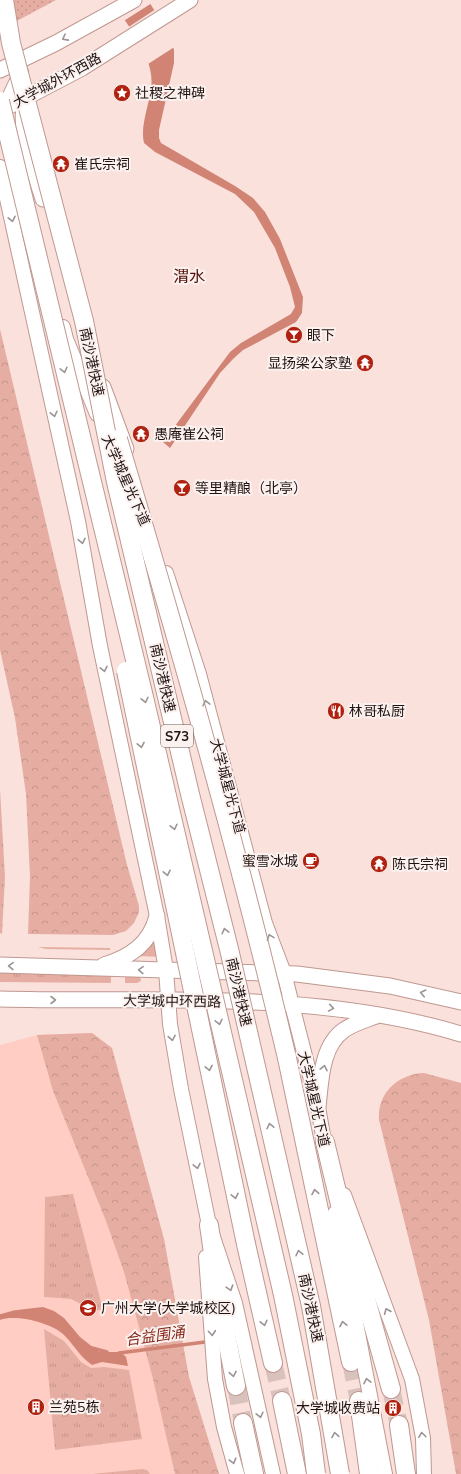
<svg xmlns="http://www.w3.org/2000/svg" width="461" height="1474" font-family="Mulish,'Noto Sans SC',sans-serif">
<style>
.built{fill:#ffcdc3}
.grass{fill:url(#grass-tufts)}
.forest{fill:url(#forest-crowns)}
.park{fill:url(#park-dots)}
.water{fill:#d18374}
.pier{fill:#fae1dc}
.lines{fill:none;stroke-linecap:round;stroke-linejoin:round}
.stream{stroke:#d18374;stroke-width:3.5}
.highway-tunnel{stroke:#d9c2bd;stroke-width:18;stroke-dasharray:18 9;stroke-linecap:butt}
.secondary-casing{stroke:#bf9890;stroke-width:16}
.primary-casing{stroke:#bf9890;stroke-width:17}
.highway-casing{stroke:#bf9890;stroke-width:20}
.secondary{stroke:#fff;stroke-width:14}
.primary{stroke:#fff;stroke-width:15}
.highway{stroke:#fff;stroke-width:18}
.highway-bridge-casing{stroke:#bf9890;stroke-width:20;stroke-linecap:butt}
.highway-bridge{stroke:#fff;stroke-width:18}
.oneway{stroke:#9b9493}
.labels{text-anchor:middle;stroke-width:4;stroke-linejoin:round;paint-order:stroke}
.shield{fill:#fbf2f0;stroke:#625552;stroke-width:1}
.shield-label{font-size:13px;font-weight:bold;fill:#20120f}
.street-label{font-size:14px;fill:#20120f;stroke:#fbf2f0}
.poi-label{font-size:14px;fill:#20120f;stroke:#fbf2f0;text-anchor:start}
.water-label{font-size:15px;font-style:italic;fill:#85271a;stroke:#fbf2f0}
.quarter-label{font-size:16px;fill:#531007;stroke:#fbf2f0}
</style>
<defs>
<pattern id="grass-tufts" width="24" height="20" patternUnits="userSpaceOnUse"><rect width="24" height="20" fill="#e6aea3"/><path d="M3 7l-1-3M5 7V3M7 7l1-3M15 17l-1-3M17 17v-4M19 17l1-3" fill="none" stroke="#c5958b"/></pattern>
<pattern id="forest-crowns" width="20" height="18" patternUnits="userSpaceOnUse"><rect width="20" height="18" fill="#e6aea3"/><path d="M2 6a3 3 0 1 1 6 0M12 15a3 3 0 1 1 6 0" fill="none" stroke="#c5958b"/></pattern>
<pattern id="park-dots" width="8" height="8" patternUnits="userSpaceOnUse"><rect width="8" height="8" fill="#e6aea3"/><path d="M2 2h.1M6 6h.1" fill="none" stroke="#c5958b" stroke-width="1.8" stroke-linecap="round"/></pattern>
</defs>
<rect width="100%" height="100%" fill="#fae1dc"/>
<!-- built -->
<polygon class="built" points="92,1033 112,1048 164,1239 189,1377 219,1474 0,1474 0,1045 37,1035"/>
<!-- grass -->
<g class="grass">
<polygon points="0,789 5,877 2,934 0,933"/>
<polygon points="153,937 163,957 137,956"/>
<polygon points="38,947 110,948 110,950 46,949"/>
<polygon points="0,972 111,974 111,983 0,982"/>
<polygon points="125,974 140,976 141,981 137,983 125,983"/>
<polygon points="73,1194 103,1310 92,1310 71,1299 44,1297 45,1197"/>
<polygon points="44,1329 64,1341 81,1362 91,1368 104,1367 129,1370 142,1439 55,1450"/>
<polygon points="142,1469 147,1470 150,1474 92,1474"/>
</g>
<!-- forest -->
<g class="forest">
<polygon points="0,329 127,865 139,906 139,912 134,923 126,931 113,935 28,934 30,877 26,794 15,718 0,650"/>
<polygon points="92,1033 112,1048 164,1239 189,1377 219,1474 175,1474 152,1375 124,1272 106,1221 53,1091 37,1035"/>
<path d="M424,1073l37,10v391h-5l-27,-154 -50,-200c-2,-27 19,-46 45,-47z"/>
</g>
<!-- park -->
<polygon class="park" points="0,0 56,0 0,30"/>
<!-- water -->
<g class="water">
<path d="M111,0h37l22,36 4,14v13l-15,67v8l2,5 74,43 18,12 12,14 15,27 23,58 -1,16 -6,9 -53,28 -10,9 -13,14 -50,75 -7,-6 67,-90 11,-9 50,-29 4,-7 -5,-20 -15,-39 -21,-36 -19,-18 -80,-42 -11,-9c-4,-17 5,-37 7,-55 5,-30 -24,-63 -40,-88z"/>
<path d="M43,1307l11,4 10,7 16,19 19,15h22l5,5 2,9 -26,-4 -10,3c-12,-8 -17,-19 -27,-29 -12,-13 -49,-22 -65,-16v-3l17,-7z"/>
</g>
<!-- pier -->
<g class="pier">
<polygon points="109,0 151,0 152,3 122,22"/>
<polygon points="156,9 172,35 176,46 148,64 127,28"/>
</g>
<g class="lines">
<!-- stream -->
<g class="stream">
<polyline points="0,1316 15,1312"/>
<polyline points="92,1348 107,1352"/>
<polyline points="119,1353 205,1342"/>
</g>
<!-- highway-tunnel -->
<g class="highway-tunnel">
<polyline points="351,1362 359,1401"/>
<polyline points="273,1363 282,1401"/>
<polyline points="236,1386 243,1423"/>
<polyline points="391,1389 399,1425"/>
</g>
<defs>
<g id="secondary">
<polyline points="1,115 21,72"/>
<polyline points="0,167 78,521 100,646 157,916 166,970 170,1024 181,1089 209,1225 235,1303 273,1474"/>
<polyline points="63,327 66,339 97,414"/>
<polyline points="166,573 199,674 265,923 284,973 292,1005 318,1107 326,1152"/>
<polyline points="344,1195 412,1379 423,1438 424,1474"/>
<polyline points="335,1213 385,1474"/>
<polyline points="206,1257 215,1379 224,1427 237,1474"/>
</g>
<g id="primary">
<polyline points="0,70 56,43 134,0"/>
<path d="M25,106c-8,18 12,73 18,93"/>
<polyline points="0,111 82,68 190,0"/>
<polyline points="0,175 3,181"/>
<polyline points="103,387 126,449"/>
<polyline points="0,965 297,974 390,986 461,1002"/>
<path d="M104,965c26,-8 46,-21 53,-49"/>
<path d="M0,999c153,4 312,-10 461,35"/>
<path d="M318,1107c3,-26 3,-61 26,-77 10,-7 22,-10 32,-14"/>
</g>
<g id="highway">
<polyline points="287,1058 351,1362"/>
<polyline points="325,1142 343,1217 391,1389"/>
<polyline points="209,1225 221,1309 236,1386"/>
<polyline points="246,1244 273,1363"/>
<polyline points="282,1401 297,1474"/>
<polyline points="359,1401 369,1474"/>
<polyline points="243,1423 254,1474"/>
<polyline points="399,1425 406,1474"/>
</g>
</defs>
<!-- secondary casing -->
<use href="#secondary" class="secondary-casing"/>
<!-- primary casing -->
<use href="#primary" class="primary-casing"/>
<!-- highway casing -->
<use href="#highway" class="highway-casing"/>
<!-- secondary -->
<use href="#secondary" class="secondary"/>
<!-- primary -->
<use href="#primary" class="primary"/>
<!-- highway -->
<use href="#highway" class="highway"/>
<defs>
<g id="highway-bridge">
<polyline points="4,0 11,43 84,321 116,482 190,794 229,949 311,1306 340,1474"/>
<polyline points="0,101 144,697 283,1295 311,1434 316,1474"/>
<path d="M118,439c61,205 120,411 169,619"/>
<polyline points="126,671 246,1244"/>
</g>
</defs>
<!-- highway-bridge casing -->
<use href="#highway-bridge" class="highway-bridge-casing"/>
<!-- highway-bridge -->
<use href="#highway-bridge" class="highway-bridge"/>
</g>
<!-- one-way arrows -->
<defs><path id="oneway-chevron" d="M-2-3.5L2.5 0L-2 3.5" fill="none" stroke-width="1.6" stroke-linecap="round" stroke-linejoin="round"/></defs>
<g class="oneway">
<use href="#oneway-chevron" transform="translate(65 38) rotate(152)"/>
<use href="#oneway-chevron" transform="translate(12 219) rotate(78)"/>
<use href="#oneway-chevron" transform="translate(64 370) rotate(76)"/>
<use href="#oneway-chevron" transform="translate(54 414) rotate(77)"/>
<use href="#oneway-chevron" transform="translate(82 541) rotate(79)"/>
<use href="#oneway-chevron" transform="translate(104 669) rotate(78)"/>
<use href="#oneway-chevron" transform="translate(145 700) rotate(77)"/>
<use href="#oneway-chevron" transform="translate(206 703) rotate(-104)"/>
<use href="#oneway-chevron" transform="translate(141 745) rotate(78)"/>
<use href="#oneway-chevron" transform="translate(174 827) rotate(77)"/>
<use href="#oneway-chevron" transform="translate(167 873) rotate(78)"/>
<use href="#oneway-chevron" transform="translate(225 931) rotate(-104)"/>
<use href="#oneway-chevron" transform="translate(270 937) rotate(-110)"/>
<use href="#oneway-chevron" transform="translate(11 966) rotate(-178)"/>
<use href="#oneway-chevron" transform="translate(141 970) rotate(-178)"/>
<use href="#oneway-chevron" transform="translate(423 993) rotate(-168)"/>
<use href="#oneway-chevron" transform="translate(53 1000)"/>
<use href="#oneway-chevron" transform="translate(331 1008) rotate(9)"/>
<use href="#oneway-chevron" transform="translate(219 1022) rotate(77)"/>
<use href="#oneway-chevron" transform="translate(172 1038) rotate(80)"/>
<use href="#oneway-chevron" transform="translate(209 1068) rotate(78)"/>
<use href="#oneway-chevron" transform="translate(324 1068) rotate(-78)"/>
<use href="#oneway-chevron" transform="translate(270 1126) rotate(-103)"/>
<use href="#oneway-chevron" transform="translate(197 1166) rotate(78)"/>
<use href="#oneway-chevron" transform="translate(315 1192) rotate(-101)"/>
<use href="#oneway-chevron" transform="translate(235 1196) rotate(78)"/>
<use href="#oneway-chevron" transform="translate(299 1253) rotate(-103)"/>
<use href="#oneway-chevron" transform="translate(230 1288) rotate(73)"/>
<use href="#oneway-chevron" transform="translate(387 1311) rotate(-113)"/>
<use href="#oneway-chevron" transform="translate(264 1323) rotate(77)"/>
<use href="#oneway-chevron" transform="translate(343 1324) rotate(-102)"/>
<use href="#oneway-chevron" transform="translate(212 1333) rotate(85)"/>
<use href="#oneway-chevron" transform="translate(233 1374) rotate(79)"/>
<use href="#oneway-chevron" transform="translate(367 1381) rotate(-102)"/>
<use href="#oneway-chevron" transform="translate(260 1415) rotate(77)"/>
<use href="#oneway-chevron" transform="translate(335 1435) rotate(-99)"/>
<use href="#oneway-chevron" transform="translate(422 1435) rotate(-97)"/>
<use href="#oneway-chevron" transform="translate(233 1461) rotate(75)"/>
</g>
<!-- icons -->
<defs>
<symbol id="sight-disc" viewBox="-11 -11 22 22"><circle r="9.5" fill="#b0220f" stroke="#fbf2f0"/><path d="M0-6L1.8-2.2L6-1.7L2.9 1.2L3.7 5.4L0 3.3L-3.7 5.4L-2.9 1.2L-6-1.7L-1.8-2.2Z" fill="#fff"/></symbol>
<symbol id="temple-disc" viewBox="-11 -11 22 22"><circle r="9.5" fill="#b0220f" stroke="#fbf2f0"/><path d="M0-6L5-2H3V0L6.5 2.5H4V6H1.5V3h-3V6H-4V2.5H-6.5L-3 0V-2H-5Z" fill="#fff"/></symbol>
<symbol id="bar-disc" viewBox="-11 -11 22 22"><circle r="9.5" fill="#b0220f" stroke="#fbf2f0"/><path d="M-6-5H6L.8 .8V4.5H3.5V6h-7V4.5H-.8V.8Z" fill="#fff"/></symbol>
<symbol id="restaurant-disc" viewBox="-11 -11 22 22"><circle r="9.5" fill="#b0220f" stroke="#fbf2f0"/><path d="M-5-6h1v4h1v-4h1v4h1v-4h1v5L-1.5 .5V6h-2V.5L-5-1ZM5-6V6H3V1.5H1.5Q1.5-4 5-6Z" fill="#fff"/></symbol>
<symbol id="cafe-disc" viewBox="-11 -11 22 22"><circle r="9.5" fill="#b0220f" stroke="#fbf2f0"/><path d="M-5.5-4.5H6V0H3Q3 3.5 0 3.5H-2.5Q-5.5 3.5-5.5 0ZM3-3.2v2h1.7v-2ZM-6 4.5H4V6H-6Z" fill="#fff"/></symbol>
<symbol id="university-disc" viewBox="-11 -11 22 22"><circle r="9.5" fill="#b0220f" stroke="#fbf2f0"/><path d="M0-5L7-2L0 1L-7-2ZM-4 1L0 2.5L4 1V4Q0 6-4 4Z" fill="#fff"/></symbol>
<symbol id="building-disc" viewBox="-11 -11 22 22"><circle r="9.5" fill="#b0220f" stroke="#fbf2f0"/><path d="M-4-6H4V6H1V3H-1V6H-4ZM-2.5-4.3h1.7v1.8h-1.7ZM.8-4.3h1.7v1.8H.8ZM-2.5-1h1.7V.8h-1.7ZM.8-1h1.7V.8H.8Z" fill="#fff"/></symbol>
</defs>
<g fill-rule="evenodd">
<use href="#sight-disc" x="112" y="83" width="20" height="20"/>
<use href="#temple-disc" x="51" y="154" width="20" height="20"/>
<use href="#bar-disc" x="284" y="325" width="20" height="20"/>
<use href="#temple-disc" x="355" y="353" width="20" height="20"/>
<use href="#temple-disc" x="131" y="424" width="20" height="20"/>
<use href="#bar-disc" x="172" y="478" width="20" height="20"/>
<use href="#restaurant-disc" x="326" y="701" width="20" height="20"/>
<use href="#cafe-disc" x="301" y="851" width="20" height="20"/>
<use href="#temple-disc" x="369" y="854" width="20" height="20"/>
<use href="#university-disc" x="78" y="1298" width="20" height="20"/>
<use href="#building-disc" x="26" y="1397" width="20" height="20"/>
<use href="#building-disc" x="383" y="1398" width="20" height="20"/>
</g>
<g class="labels">
<!-- shield labels -->
<rect class="shield" x="161" y="725" width="32" height="22" rx="3"/>
<g class="shield-label">
<text x="177" y="741">S73</text>
</g>
<!-- street labels -->
<g class="street-label">
<text transform="translate(57 80) rotate(-29)" y="5">大学城外环西路</text>
<text transform="translate(92 362) rotate(78)" y="5">南沙港快速</text>
<text transform="translate(126 480) rotate(66)" y="5">大学城星光下道</text>
<text transform="translate(163 678) rotate(77)" y="5">南沙港快速</text>
<text transform="translate(228 786) rotate(75)" y="5">大学城星光下道</text>
<text transform="translate(239 992) rotate(77)" y="5">南沙港快速</text>
<text transform="translate(172 1001) rotate(1)" y="5">大学城中环西路</text>
<text transform="translate(314 1099) rotate(77)" y="5">大学城星光下道</text>
<text transform="translate(311 1308) rotate(78)" y="5">南沙港快速</text>
</g>
<!-- poi labels -->
<g class="poi-label">
<text x="135" y="98">社稷之神碑</text>
<text x="74" y="169">崔氏宗祠</text>
<text x="307" y="340">眼下</text>
<text x="352" y="368" text-anchor="end">显扬梁公家塾</text>
<text x="154" y="439">愚庵崔公祠</text>
<text x="195" y="493">等里精酿（北亭）</text>
<text x="349" y="716">林哥私厨</text>
<text x="298" y="866" text-anchor="end">蜜雪冰城</text>
<text x="392" y="869">陈氏宗祠</text>
<text x="101" y="1313">广州大学(大学城校区)</text>
<text x="49" y="1412">兰苑5栋</text>
<text x="380" y="1413" text-anchor="end">大学城收费站</text>
</g>
<!-- water labels -->
<g class="water-label">
<text transform="translate(155 1336) rotate(-8)" y="5">合益围涌</text>
</g>
<!-- quarter labels -->
<g class="quarter-label">
<text x="189" y="282">渭水</text>
</g>
</g>
</svg>
